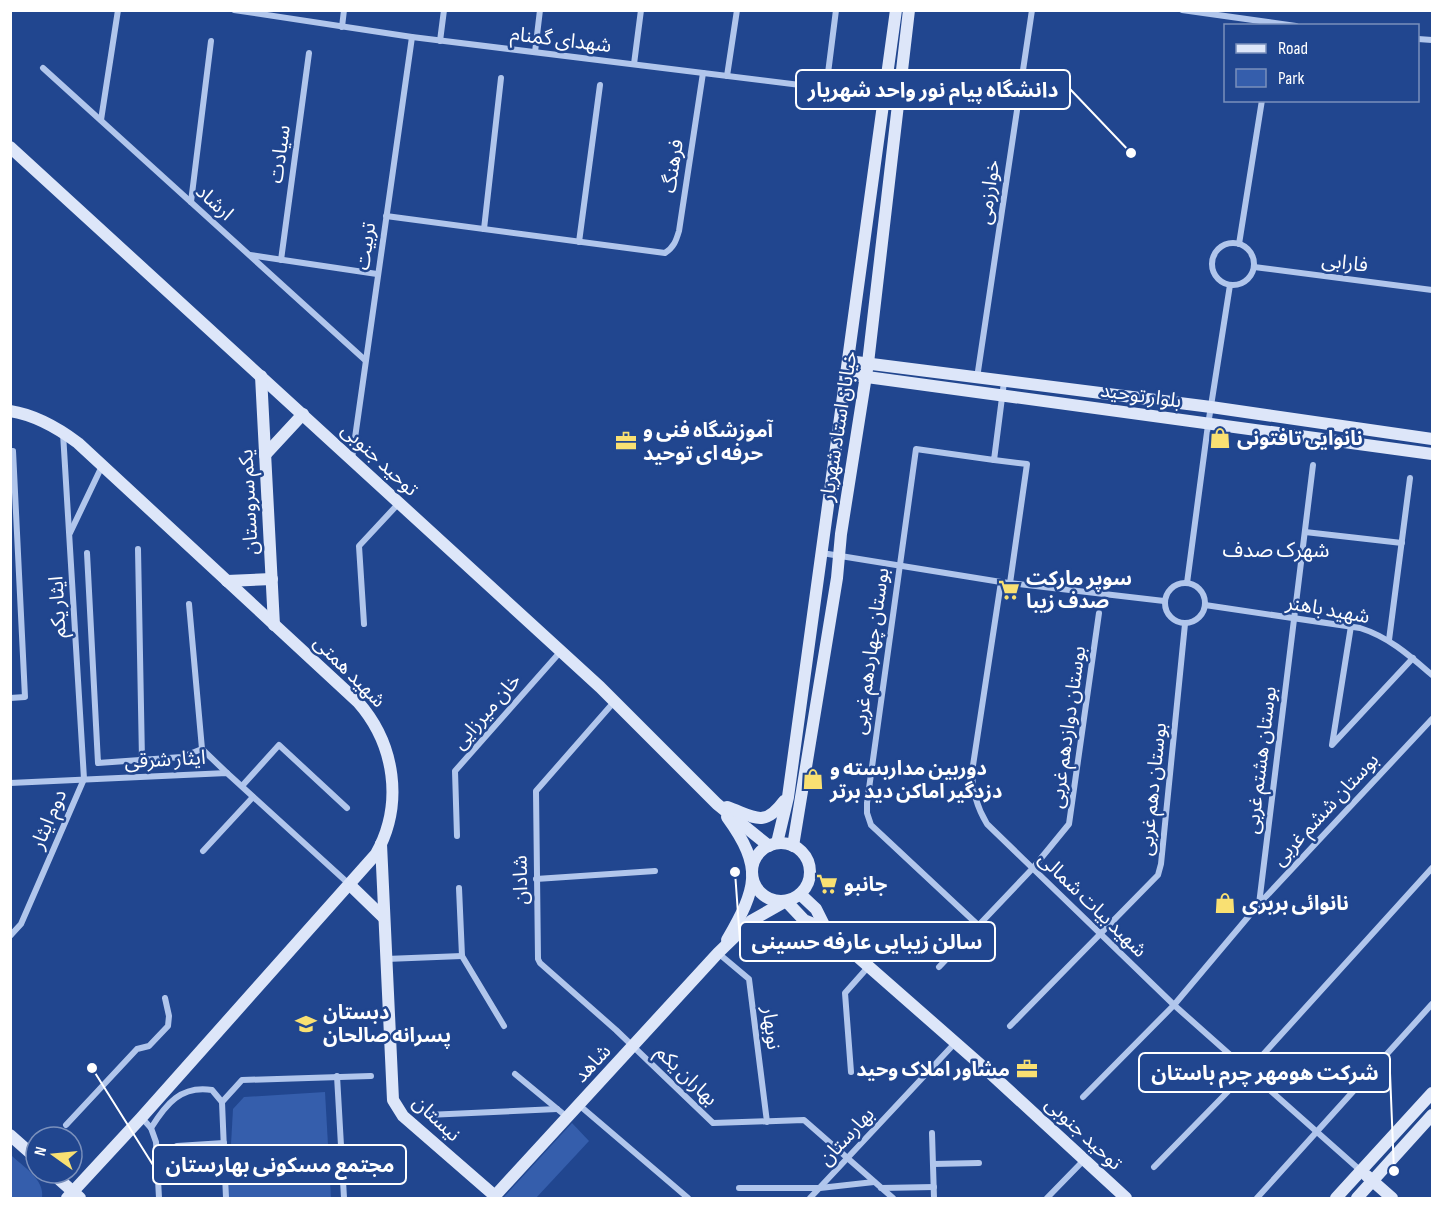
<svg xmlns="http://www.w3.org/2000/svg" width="1443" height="1209" font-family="'Sofia Sans Condensed','Noto Sans Arabic',sans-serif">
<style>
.green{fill:#355eac}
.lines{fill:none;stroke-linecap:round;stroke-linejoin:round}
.street{stroke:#b1c6ec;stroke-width:6}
.secondary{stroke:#dde6f9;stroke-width:12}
.labels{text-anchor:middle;stroke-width:5;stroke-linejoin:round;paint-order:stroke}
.street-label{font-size:20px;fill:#fff;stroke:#21468f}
.poi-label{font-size:20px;font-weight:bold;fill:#fff;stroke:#21468f;text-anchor:start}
.neighbourhood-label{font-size:21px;fill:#fff;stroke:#21468f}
.leader{fill:none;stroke:#fff;stroke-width:2}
.callout-dot{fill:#fff;stroke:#21468f;stroke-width:2}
.callout{fill:#21468f;stroke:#fff;stroke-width:2}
.callout-label{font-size:21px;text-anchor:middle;font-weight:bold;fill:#fff}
</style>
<rect width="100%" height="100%" fill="#21468f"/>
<!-- green -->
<g class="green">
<polygon points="325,1092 331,1198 228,1198 233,1109 244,1097"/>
<polygon points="572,1123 589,1141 536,1198 503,1198"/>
<path d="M11,1155c12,12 34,24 31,43h-31z"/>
</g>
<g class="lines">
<!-- street -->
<g class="street">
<polyline points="234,10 412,37 897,97"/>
<polyline points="1182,10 1296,26"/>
<polyline points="342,27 344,10"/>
<polyline points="1418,39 1432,40"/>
<polyline points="440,41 444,10"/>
<polyline points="535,52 540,10"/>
<polyline points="634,64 641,10"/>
<polyline points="43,68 365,360"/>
<polyline points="727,76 737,10"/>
<polyline points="826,89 836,10"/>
<polyline points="101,120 118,10"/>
<polyline points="191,202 211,41"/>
<path d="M386,216l279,37c9,-6 11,-12 14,-22l24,-158"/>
<polyline points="484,229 501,78"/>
<polyline points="579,242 600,85"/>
<circle cx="1233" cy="264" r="21"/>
<polyline points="1239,244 1262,100"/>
<polyline points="250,255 377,274"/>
<polyline points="281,260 309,53"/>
<polyline points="1254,267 1432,290"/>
<polyline points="977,378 1032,10"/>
<polyline points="10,451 13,451 25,697 10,698"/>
<polyline points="352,459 412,37"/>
<polyline points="994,460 1027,464 1010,583"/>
<polyline points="1305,532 1402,543"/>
<polyline points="70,533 102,466"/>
<polyline points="138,549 142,760"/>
<polyline points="87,553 98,763 182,757 202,749"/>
<polyline points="822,553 1001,582 1164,601"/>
<path d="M1001,582l-29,190c0,19 6,37 15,52l187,181 187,166"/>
<circle cx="1185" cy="603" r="20"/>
<polyline points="1187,583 1208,425 1230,285"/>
<polyline points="189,604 202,749 227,773"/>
<path d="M1205,605l155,23c29,9 50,28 72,47"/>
<polyline points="364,624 359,546 399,503"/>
<polyline points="1351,626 1332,745 1413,658"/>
<polyline points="1389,640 1410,478"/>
<polyline points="614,702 536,791 538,959 540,963 616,1030 713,1123 804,1120 893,1198"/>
<polyline points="10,783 227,773 349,884"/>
<polyline points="242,786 279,745 347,808"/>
<polyline points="457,836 455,771 561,651"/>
<polyline points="203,851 253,797"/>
<polyline points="536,879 655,871"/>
<polyline points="459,888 462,956 504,1026"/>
<polyline points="1259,904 1313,465"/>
<polyline points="978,925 871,825 867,813 867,803 916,449 994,460 1004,382"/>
<polyline points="10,936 21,924 84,779 63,433"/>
<polyline points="718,953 749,979 767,1122"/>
<polyline points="386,959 462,956"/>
<polyline points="939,967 1033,868 1069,824 1099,613"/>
<polyline points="1010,1026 1158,875 1161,864 1185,624"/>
<polyline points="851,1072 845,993 869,966"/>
<polyline points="515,1074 567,1117"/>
<polyline points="337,1076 344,1198"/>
<polyline points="1083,1097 1174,1005 1259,904 1432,719"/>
<polyline points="222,1102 242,1080 371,1076"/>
<polyline points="579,1105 688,1198"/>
<polyline points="427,1115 557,1109"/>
<polyline points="142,1118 151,1128 156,1142 159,1198"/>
<polyline points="66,1125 137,1049 149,1046 168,1026 169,1016 165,998"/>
<path d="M151,1128c15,-24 30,-43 61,-38l10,12 4,96"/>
<polyline points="932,1133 934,1198"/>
<polyline points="157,1157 177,1146 224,1143"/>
<polyline points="933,1164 979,1163"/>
<polyline points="1154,1167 1249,1070 1432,868"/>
<polyline points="739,1188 820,1188 874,1182"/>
<polyline points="881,1188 934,1187"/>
<polyline points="810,1198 955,1043"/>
<polyline points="1047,1198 1084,1160"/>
<polyline points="1257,1198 1432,1004"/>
</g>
<!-- secondary -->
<g class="secondary">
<polyline points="10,147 600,687 717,804 769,846"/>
<polyline points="848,361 1211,407 1432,439"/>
<polyline points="845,374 1432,454"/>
<polyline points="261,376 274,625"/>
<path d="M10,411c26,4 48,17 68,32l280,259c37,42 46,102 18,152l-235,264 -74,80"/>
<polyline points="265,455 303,414"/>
<polyline points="227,581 272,579"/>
<path d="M727,807c28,10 37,21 57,-6"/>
<circle cx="781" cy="872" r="29"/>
<polyline points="777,843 788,797 896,10"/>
<polyline points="381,844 393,1100 403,1116 495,1196"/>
<polyline points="793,846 837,578 841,534 868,363 909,10"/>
<polyline points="350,885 384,918"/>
<polyline points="800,894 816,909 826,929"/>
<path d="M727,940c30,-52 37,-72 0,-123"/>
<polyline points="10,1135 36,1158"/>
<polyline points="52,1173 80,1198"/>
<polyline points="1367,1176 1392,1198"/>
<polyline points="493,1198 718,953 751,921 786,901 804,920 826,929 990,1073 1126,1198"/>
<polyline points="1336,1198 1432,1093"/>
<polyline points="1357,1198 1432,1115"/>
</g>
</g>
<!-- icons -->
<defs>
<symbol id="shop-bare" viewBox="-9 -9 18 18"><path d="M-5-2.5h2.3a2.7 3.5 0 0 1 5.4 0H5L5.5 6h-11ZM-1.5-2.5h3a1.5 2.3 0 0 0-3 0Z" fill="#f9e072" stroke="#21468f" stroke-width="2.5" paint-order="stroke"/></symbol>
<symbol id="office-bare" viewBox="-9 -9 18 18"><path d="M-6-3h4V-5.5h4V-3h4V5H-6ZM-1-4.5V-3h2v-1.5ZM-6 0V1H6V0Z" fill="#f9e072" stroke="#21468f" stroke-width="2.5" paint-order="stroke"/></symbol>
<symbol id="supermarket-bare" viewBox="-9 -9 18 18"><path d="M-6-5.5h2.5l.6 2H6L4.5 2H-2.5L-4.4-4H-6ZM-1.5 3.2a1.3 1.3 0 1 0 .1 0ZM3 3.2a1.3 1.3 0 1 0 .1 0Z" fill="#f9e072" stroke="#21468f" stroke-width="2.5" paint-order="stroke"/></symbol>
<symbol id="school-bare" viewBox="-9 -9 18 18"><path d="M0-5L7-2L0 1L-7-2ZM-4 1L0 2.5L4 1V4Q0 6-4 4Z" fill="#f9e072" stroke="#21468f" stroke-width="2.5" paint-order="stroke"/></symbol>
</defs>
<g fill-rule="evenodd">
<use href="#shop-bare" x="1205" y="423" width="30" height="30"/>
<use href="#office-bare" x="611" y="426" width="30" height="30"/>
<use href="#supermarket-bare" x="994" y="575" width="30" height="30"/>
<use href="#shop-bare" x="798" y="764" width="30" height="30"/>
<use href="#supermarket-bare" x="812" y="869" width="30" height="30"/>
<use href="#shop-bare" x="1210" y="888" width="30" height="30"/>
<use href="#school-bare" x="291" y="1009" width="30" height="30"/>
<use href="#office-bare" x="1012" y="1054" width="30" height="30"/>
</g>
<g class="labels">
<!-- street labels -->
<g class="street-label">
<text transform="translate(561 39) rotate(7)" y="7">شهدای گمنام</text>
<text transform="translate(279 154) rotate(-82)" y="7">سیادت</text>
<text transform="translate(672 166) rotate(-81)" y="7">فرهنگ</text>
<text transform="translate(988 192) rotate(-82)" y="7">خوارزمی</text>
<text transform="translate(215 202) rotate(42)" y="7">ارشاد</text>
<text transform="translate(365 246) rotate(-82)" y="7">تربیت</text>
<text transform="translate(1345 262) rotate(7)" y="7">فارابی</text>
<text transform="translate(1141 395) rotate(8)" y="7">بلوار توحید</text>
<text transform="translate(838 426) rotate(-81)" y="7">خیابان استاد شهریار</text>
<text transform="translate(380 459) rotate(43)" y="7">توحید جنوبی</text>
<text transform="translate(248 502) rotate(-93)" y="7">یکم سروستان</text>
<text transform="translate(57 607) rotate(-93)" y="7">ایثار یکم</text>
<text transform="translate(1328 609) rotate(10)" y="7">شهید باهنر</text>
<text transform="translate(870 651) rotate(-82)" y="7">بوستان چهاردهم غربی</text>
<text transform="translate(350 671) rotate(45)" y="7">شهید همتی</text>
<text transform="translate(486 711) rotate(-49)" y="7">خان میرزایی</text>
<text transform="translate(1067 727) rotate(-82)" y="7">بوستان دوازدهم غربی</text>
<text transform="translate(165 759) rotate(-3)" y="7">ایثار شرقی</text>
<text transform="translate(1260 760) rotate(-83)" y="7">بوستان هشتم غربی</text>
<text transform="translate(1152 789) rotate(-84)" y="7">بوستان دهم غربی</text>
<text transform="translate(1325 809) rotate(-47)" y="7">بوستان ششم غربی</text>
<text transform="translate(48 819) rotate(-67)" y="7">دوم ایثار</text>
<text transform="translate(520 880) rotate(-91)" y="7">شادان</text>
<text transform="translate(1093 904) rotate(44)" y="7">شهید بیات شمالی</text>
<text transform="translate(772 1028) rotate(83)" y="7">نوبهار</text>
<text transform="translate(592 1063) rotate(-47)" y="7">شاهد</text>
<text transform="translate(687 1075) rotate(44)" y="7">بهاران یکم</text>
<text transform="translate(437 1118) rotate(43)" y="7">نيستان</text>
<text transform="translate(1084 1133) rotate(43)" y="7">توحید جنوبی</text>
<text transform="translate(846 1136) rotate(-47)" y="7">بهارستان</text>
</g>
<!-- poi labels -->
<g class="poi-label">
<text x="643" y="437">آموزشگاه فنی و<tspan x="643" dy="23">حرفه ای توحید</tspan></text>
<text x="1237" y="445">نانوایی تافتونی</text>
<text x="1026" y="585">سوپر مارکت<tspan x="1026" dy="23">صدف زیبا</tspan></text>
<text x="830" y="775">دوربین مداربسته و<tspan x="830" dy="23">دزدگیر اماکن دید برتر</tspan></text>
<text x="844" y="891">جانبو</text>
<text x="1242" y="910">نانوائی بربری</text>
<text x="323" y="1019">دبستان<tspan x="323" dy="23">پسرانه صالحان</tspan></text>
<text x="1010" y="1076" text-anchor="end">مشاور املاک وحید</text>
</g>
<!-- neighbourhood labels -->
<g class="neighbourhood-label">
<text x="1276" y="557">شهرک صدف</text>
</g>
</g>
<!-- callouts -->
<path class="leader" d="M1131 153L1070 89M735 872L740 941M1394 1171L1390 1073M92 1068L153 1165"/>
<g class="callout-dot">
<circle cx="1131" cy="153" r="6"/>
<circle cx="735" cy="872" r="6"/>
<circle cx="1394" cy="1171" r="6"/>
<circle cx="92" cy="1068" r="6"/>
</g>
<g class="callout">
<rect x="796" y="70" width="274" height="39" rx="6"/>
<rect x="740" y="922" width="255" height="39" rx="6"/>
<rect x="1139" y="1053" width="251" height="39" rx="6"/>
<rect x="153" y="1145" width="253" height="39" rx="6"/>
</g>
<g class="callout-label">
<text x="933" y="97">دانشگاه پیام نور واحد شهریار</text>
<text x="867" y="949">سالن زیبایی عارفه حسینی</text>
<text x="1265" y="1080">شرکت هومهر چرم باستان</text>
<text x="280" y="1172">مجتمع مسکونی بهارستان</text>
</g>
<!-- border -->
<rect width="1443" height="1209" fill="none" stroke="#ffffff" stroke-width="24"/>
<!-- legend -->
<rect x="1224" y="24" width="195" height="78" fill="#21468f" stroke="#7a90bc" stroke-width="1.5"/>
<rect x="1236" y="44" width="30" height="9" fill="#dde6f9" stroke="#7a90bc" stroke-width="1.5"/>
<text x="1278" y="54" font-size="18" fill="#ffffff">Road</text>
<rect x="1236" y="69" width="30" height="18" fill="#355eac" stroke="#7a90bc" stroke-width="1.5"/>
<text x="1278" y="84" font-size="18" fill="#ffffff">Park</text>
<!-- north arrow -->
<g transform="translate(54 1155) rotate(285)"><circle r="28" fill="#21468f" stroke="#7a90bc" stroke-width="1.5"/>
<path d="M0-4.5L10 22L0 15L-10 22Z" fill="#f9e072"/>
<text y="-9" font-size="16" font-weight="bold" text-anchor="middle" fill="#ffffff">N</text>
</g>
</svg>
